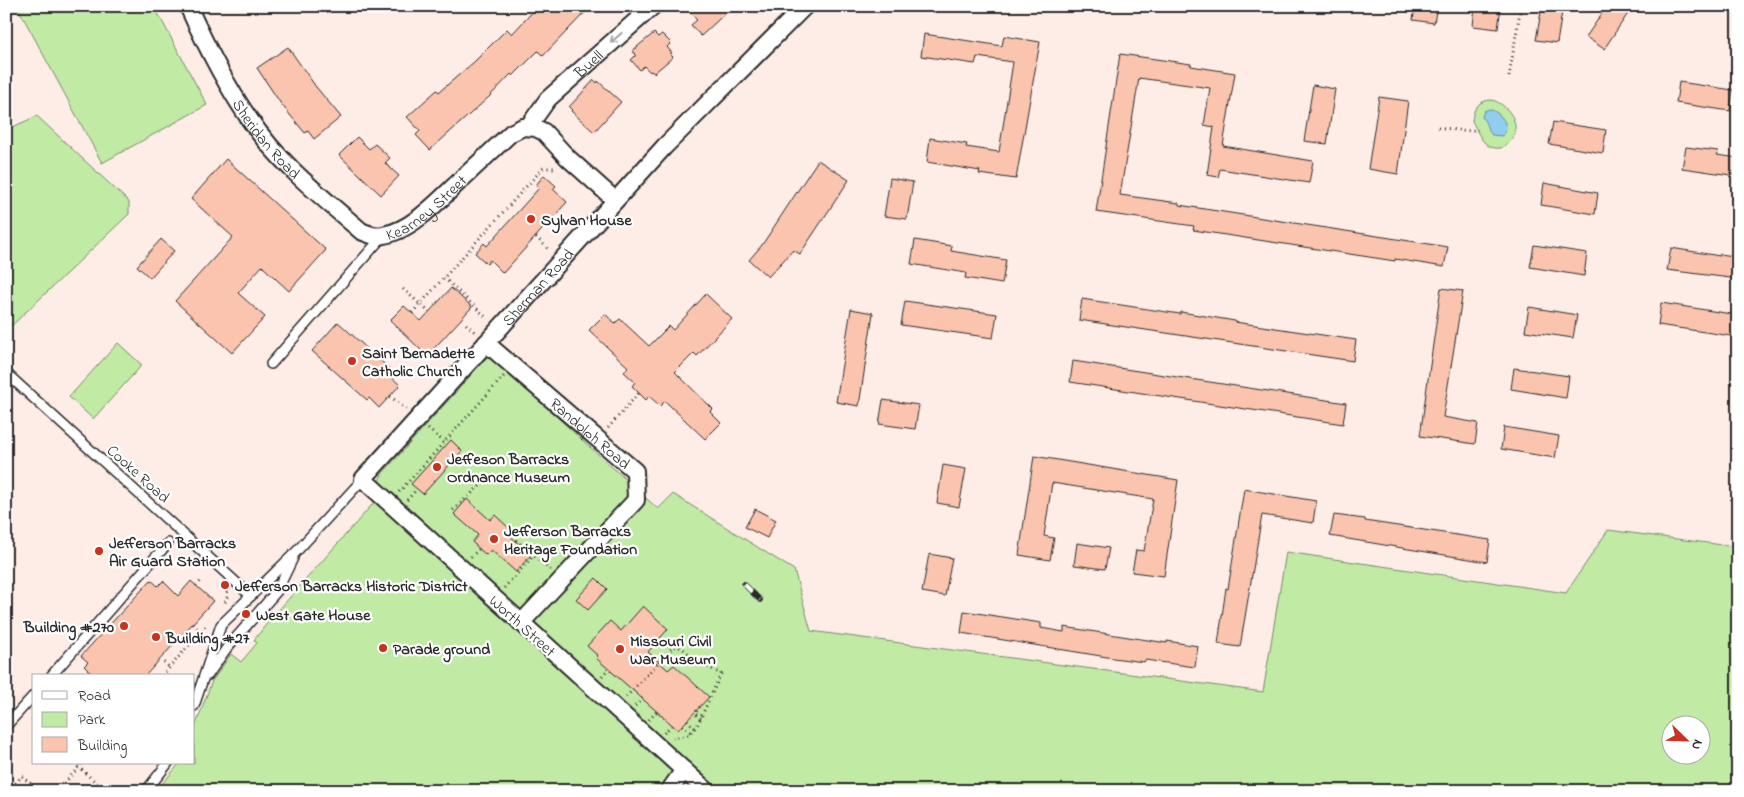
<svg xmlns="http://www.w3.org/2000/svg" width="1744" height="797" font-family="'Indie Flower',sans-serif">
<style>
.green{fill:#c1eaa5;stroke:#768a68;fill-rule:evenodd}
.water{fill:#91cdf1;stroke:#688ca2}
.building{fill:#fbc4ae;stroke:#2b2b2b}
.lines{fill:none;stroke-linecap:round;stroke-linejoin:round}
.service-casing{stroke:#2b2b2b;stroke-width:12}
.minor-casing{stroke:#2b2b2b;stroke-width:20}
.path{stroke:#2b2b2b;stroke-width:3;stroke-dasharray:1 4;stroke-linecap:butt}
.service{stroke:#fff;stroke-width:9}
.minor{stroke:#fff;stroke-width:16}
.rail-casing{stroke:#2b2b2b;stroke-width:5.5}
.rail{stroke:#fff;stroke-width:4;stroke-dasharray:11;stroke-linecap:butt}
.oneway{stroke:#a0a0a0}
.poi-dot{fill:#c8321e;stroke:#fff;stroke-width:2}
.labels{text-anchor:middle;stroke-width:4.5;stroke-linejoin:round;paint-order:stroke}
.street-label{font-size:16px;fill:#2b2b2b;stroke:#fff}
.poi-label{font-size:16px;font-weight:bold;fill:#2b2b2b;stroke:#fff;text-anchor:start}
</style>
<rect width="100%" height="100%" fill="#feede7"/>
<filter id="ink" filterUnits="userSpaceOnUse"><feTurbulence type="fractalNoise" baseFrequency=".02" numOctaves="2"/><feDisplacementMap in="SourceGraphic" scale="10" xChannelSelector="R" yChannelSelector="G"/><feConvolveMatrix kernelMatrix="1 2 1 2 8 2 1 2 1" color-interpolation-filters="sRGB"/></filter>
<g filter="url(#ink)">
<!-- green -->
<g class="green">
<polygon points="17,6 154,6 207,105 102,163"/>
<path d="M1492,100c15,4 31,24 19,40 -3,3 -7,6 -10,8 -18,2 -22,-14 -29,-27 1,-13 7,-21 20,-21z"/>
<polygon points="37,116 129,202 129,214 6,331 6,130"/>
<polygon points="118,343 142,365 93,419 69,397"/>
<path d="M489,355l169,154 15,-15 121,76 17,61 452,61 23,-140 280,41 42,-63 130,17v244h-1582l24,-28h14v-33l18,-49 19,-27 10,8 16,-19 -3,-3 15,-19 117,-132 -7,-8 3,-7zM1672,724h30v30h-30z"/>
</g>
<!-- water -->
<path class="water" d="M1489,109c11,3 23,17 13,27l-10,-1c-5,-5 -5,-12 -10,-18l2,-6z"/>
<!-- building -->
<g class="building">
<polygon points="538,6 591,6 543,56 538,51 513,76 511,74 489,97 430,150 416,135 420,131 407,117 437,90 439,92 474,62 507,29 512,34"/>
<polygon points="697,6 733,6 701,36 691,25 697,20 690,13"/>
<polygon points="1415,6 1437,6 1434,23 1413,20"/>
<polygon points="1475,6 1501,6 1498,29 1473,26"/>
<polygon points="1542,6 1563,6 1557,43 1536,40"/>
<polygon points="1607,6 1633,6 1604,49 1586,37"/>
<polygon points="654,33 658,37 662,34 671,43 667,47 672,53 670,54 673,57 654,73 651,71 650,72 644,66 640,70 631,60 636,55 632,51"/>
<polygon points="924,34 1002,46 1004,36 1040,42 1016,179 979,174 980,171 927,162 930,138 967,144 966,147 999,152 1013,62 977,57 975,64 921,56"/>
<polygon points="288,47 316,87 341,117 314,139 308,131 305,133 281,104 257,68"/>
<polygon points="1120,54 1191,64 1191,66 1235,73 1223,146 1313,161 1309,183 1220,169 1218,177 1207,175 1214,127 1204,125 1210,88 1139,78 1120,195 1179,203 1179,205 1448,247 1444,267 1395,259 1395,261 1193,230 1194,226 1096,212"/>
<polygon points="594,80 597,83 598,81 621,102 594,132 571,111 572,110 569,107"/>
<polygon points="1679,82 1733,90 1730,111 1676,103"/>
<polygon points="1313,85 1335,89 1327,144 1304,141"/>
<polygon points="1379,97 1408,101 1398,174 1368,169"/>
<polygon points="1553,122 1606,130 1603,153 1549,144"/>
<polygon points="357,137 369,149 375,144 390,158 385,163 399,176 381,195 339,155"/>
<polygon points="1686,147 1718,151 1717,155 1738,158 1738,176 1682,168"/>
<polygon points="226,159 326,250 289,291 262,266 238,293 265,317 232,353 175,301 233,237 191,199"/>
<polygon points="818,160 849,180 800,254 793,250 768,277 749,260 762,245"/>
<polygon points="544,175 556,186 553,189 567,202 503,273 490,260 487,264 475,253 484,243 487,246 539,188 536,185"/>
<polygon points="890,178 913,182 907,219 884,216"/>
<polygon points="1544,183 1598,193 1595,214 1541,205"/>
<polygon points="161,239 174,251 150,278 137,266"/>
<polygon points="915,240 952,246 951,251 1006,260 1002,284 965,278 966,273 911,264"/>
<polygon points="1534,245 1587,253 1584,276 1530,267"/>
<polygon points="1671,248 1720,256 1720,254 1738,257 1738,279 1667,270"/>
<polygon points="451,288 472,307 427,356 390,320 404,306 421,321"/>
<polygon points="1441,288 1463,291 1443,417 1478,423 1475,444 1420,436"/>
<polygon points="706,294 732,319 697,356 694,353 675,372 713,409 710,412 721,423 705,439 665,401 660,406 649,396 646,400 632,386 635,382 624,372 628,367 589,330 605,314 615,323 620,319 649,346 669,326 673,330"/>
<polygon points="1082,299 1180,314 1181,312 1235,321 1235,322 1356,340 1353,361 1079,320"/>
<polygon points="905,301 997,314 993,338 901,325"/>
<polygon points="1661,303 1738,315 1738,337 1658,325"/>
<polygon points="1529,307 1577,315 1573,338 1525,331"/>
<polygon points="851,309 873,313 859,406 836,402"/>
<polygon points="338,322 393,372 389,375 400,385 379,408 369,398 367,400 312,351"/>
<polygon points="1073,361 1346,403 1343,424 1070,382"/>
<polygon points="1514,368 1569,376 1566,398 1511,389"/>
<polygon points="883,400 919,405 915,429 879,424"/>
<polygon points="1504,427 1559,436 1555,458 1501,449"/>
<polygon points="451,440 462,451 423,494 411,484"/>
<polygon points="1034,456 1178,480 1164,576 1132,572 1136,550 1144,551 1153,499 1052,483 1044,536 1054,538 1050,560 1019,555"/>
<polygon points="943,465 966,469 959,507 937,503"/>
<polygon points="1244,489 1316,501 1313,523 1262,515 1240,647 1218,644 1226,588 1228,589"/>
<polygon points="467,499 490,520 495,515 511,530 507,533 531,555 516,572 491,550 486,555 472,542 478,535 454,514"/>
<polygon points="755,509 776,520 767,538 745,527"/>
<polygon points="1334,515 1365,519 1365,521 1490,540 1487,562 1330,536"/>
<polygon points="1077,543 1109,548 1105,569 1074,565"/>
<polygon points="929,554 952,558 945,596 922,592"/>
<polygon points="596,578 607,589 588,610 576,599"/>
<polygon points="151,580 158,586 163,581 178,596 191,581 213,601 145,676 94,676 84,666 88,662 81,656"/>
<polygon points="643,606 668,629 648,652 668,670 674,665 709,697 678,730 596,658 598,656 587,646 610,621 621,631"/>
<polygon points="964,611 1041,623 1041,628 1064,632 1064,627 1167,643 1167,641 1198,646 1195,667 1145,660 1144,662 1113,658 961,633"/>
</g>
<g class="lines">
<defs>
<g id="service">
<polyline points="271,364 383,236"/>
<polyline points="6,373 251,596"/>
<polyline points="208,675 226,649 277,591 293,558"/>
<polyline points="51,676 168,543"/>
<polyline points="194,706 221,625 296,552 363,479"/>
<polyline points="6,726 34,695"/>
<polyline points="146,791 168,763"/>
</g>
<g id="minor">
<path id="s1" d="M188,6c18,40 37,78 62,114 29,43 72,77 111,111 7,3 14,6 22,4 30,-4 61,-40 83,-60 15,-14 30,-28 45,-42l12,-6 13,1 8,4 24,26 47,42"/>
<path id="s2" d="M528,127l20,-28 105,-93"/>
<path id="s3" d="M486,343l149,128 1,29 -115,123"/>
<polyline points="669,791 684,770"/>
<path id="s4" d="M707,791l-344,-312 301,-332 141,-141"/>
</g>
</defs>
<!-- service casing -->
<use href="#service" class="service-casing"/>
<!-- minor casing -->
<use href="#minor" class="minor-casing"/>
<!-- path -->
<g class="path">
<polyline points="1509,77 1521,6"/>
<polyline points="1438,127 1463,131 1478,130"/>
<polyline points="536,237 549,250"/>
<polyline points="444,278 488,319"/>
<polyline points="403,289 429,312"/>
<polyline points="412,313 543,168 557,168"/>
<polyline points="466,324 475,332"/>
<polyline points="390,396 407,410"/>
<polyline points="608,428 639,393"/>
<polyline points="428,429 444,442"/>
<polyline points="399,492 504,376"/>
<polyline points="407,500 417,489"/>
<polyline points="453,510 483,483"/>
<polyline points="516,540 551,571"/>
<polyline points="471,557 479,549"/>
<polyline points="196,586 201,581"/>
<polyline points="504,588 534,555"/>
<polyline points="225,602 227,600 227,590"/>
<polyline points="193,624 201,632"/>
<polyline points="164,662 169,667"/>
<polyline points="162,676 208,624"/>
<polyline points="602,676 608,669"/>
<polyline points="626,697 672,648 677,646 682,648 698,662 721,674 697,726 688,735 673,738"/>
<polyline points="635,706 643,698"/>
<polyline points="701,718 695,714 702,704"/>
<polyline points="649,720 657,711"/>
<polyline points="687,720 695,728"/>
<polyline points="682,725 691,733"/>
<polyline points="664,733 672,725"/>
<polyline points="74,763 100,786"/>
<polyline points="12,787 22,776 39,791"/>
<polyline points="58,791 82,763"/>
</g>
<!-- service -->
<use href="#service" class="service"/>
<!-- minor -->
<use href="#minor" class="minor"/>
<defs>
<polyline id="rail" points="744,584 760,600"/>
</defs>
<!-- rail casing -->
<use href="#rail" class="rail-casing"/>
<!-- rail -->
<use href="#rail" class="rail"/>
</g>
<!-- one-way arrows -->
<defs><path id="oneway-shaft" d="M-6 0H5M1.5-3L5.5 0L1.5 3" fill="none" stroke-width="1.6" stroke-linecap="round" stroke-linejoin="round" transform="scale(1.25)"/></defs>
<use class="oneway" href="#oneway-shaft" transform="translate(616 38) rotate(139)"/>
</g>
<!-- markers -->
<g class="poi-dot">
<circle cx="531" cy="219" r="5"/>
<circle cx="352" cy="361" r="5"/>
<circle cx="437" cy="467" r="5"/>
<circle cx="494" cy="539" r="5"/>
<circle cx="99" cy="551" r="5"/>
<circle cx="225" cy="585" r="5"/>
<circle cx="246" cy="614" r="5"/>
<circle cx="124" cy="626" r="5"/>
<circle cx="156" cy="637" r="5"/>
<circle cx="383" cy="648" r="5"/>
<circle cx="620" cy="649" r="5"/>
</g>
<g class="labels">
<!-- street labels -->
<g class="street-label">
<text dy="6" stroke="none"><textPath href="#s2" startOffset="88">Buell</textPath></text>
<text dy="6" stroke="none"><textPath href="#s1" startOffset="155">Sheridan Road</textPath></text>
<text dy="6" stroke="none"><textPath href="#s1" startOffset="362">Kearney Street</textPath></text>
<text dy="6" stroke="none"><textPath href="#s4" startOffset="724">Sherman Road</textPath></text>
<text dy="6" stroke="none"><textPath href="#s3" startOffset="138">Randolph Road</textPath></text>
<text transform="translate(139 473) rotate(42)" y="6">Cooke Road</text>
<text transform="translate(523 625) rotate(42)" y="6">Worth Street</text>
</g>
<!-- poi labels -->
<g class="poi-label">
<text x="541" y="225">Sylvan House</text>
<text x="362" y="358">Saint Bernadette<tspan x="362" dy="18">Catholic Church</tspan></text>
<text x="447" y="464">Jeffeson Barracks<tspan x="447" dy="18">Ordnance Museum</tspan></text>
<text x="504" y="536">Jefferson Barracks<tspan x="504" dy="18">Heritage Foundation</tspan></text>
<text x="109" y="548">Jefferson Barracks<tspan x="109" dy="18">Air Guard Station</tspan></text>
<text x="235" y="591">Jefferson Barracks Historic District</text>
<text x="256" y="620">West Gate House</text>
<text x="114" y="632" text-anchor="end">Building #270</text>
<text x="166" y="643">Building #27</text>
<text x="630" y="646">Missouri Civil<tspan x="630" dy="18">War Museum</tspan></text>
<text x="393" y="654">Parade ground</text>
</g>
</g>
<!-- margin -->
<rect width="1744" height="797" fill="none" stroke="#fff" stroke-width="25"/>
<rect x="12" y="12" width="1719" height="772" fill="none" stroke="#2b2b2b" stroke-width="2" filter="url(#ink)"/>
<!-- legend -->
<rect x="32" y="674" width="162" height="90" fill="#ffffff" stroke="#aaaaaa"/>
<rect x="42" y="691" width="25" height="8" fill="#ffffff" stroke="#aaaaaa"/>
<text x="78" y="700" font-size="15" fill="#2b2b2b">Road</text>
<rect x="42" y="712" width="25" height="15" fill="#c1eaa5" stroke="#aaaaaa"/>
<text x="78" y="724" font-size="15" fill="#2b2b2b">Park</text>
<rect x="42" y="737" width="25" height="15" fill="#fbc4ae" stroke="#aaaaaa"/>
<text x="78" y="750" font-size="15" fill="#2b2b2b">Building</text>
<!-- north arrow -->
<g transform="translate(1686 740) rotate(113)"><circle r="24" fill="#ffffff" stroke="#aaaaaa"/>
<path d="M0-4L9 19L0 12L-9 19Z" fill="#c8321e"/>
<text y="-8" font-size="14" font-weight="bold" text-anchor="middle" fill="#2b2b2b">N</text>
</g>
</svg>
